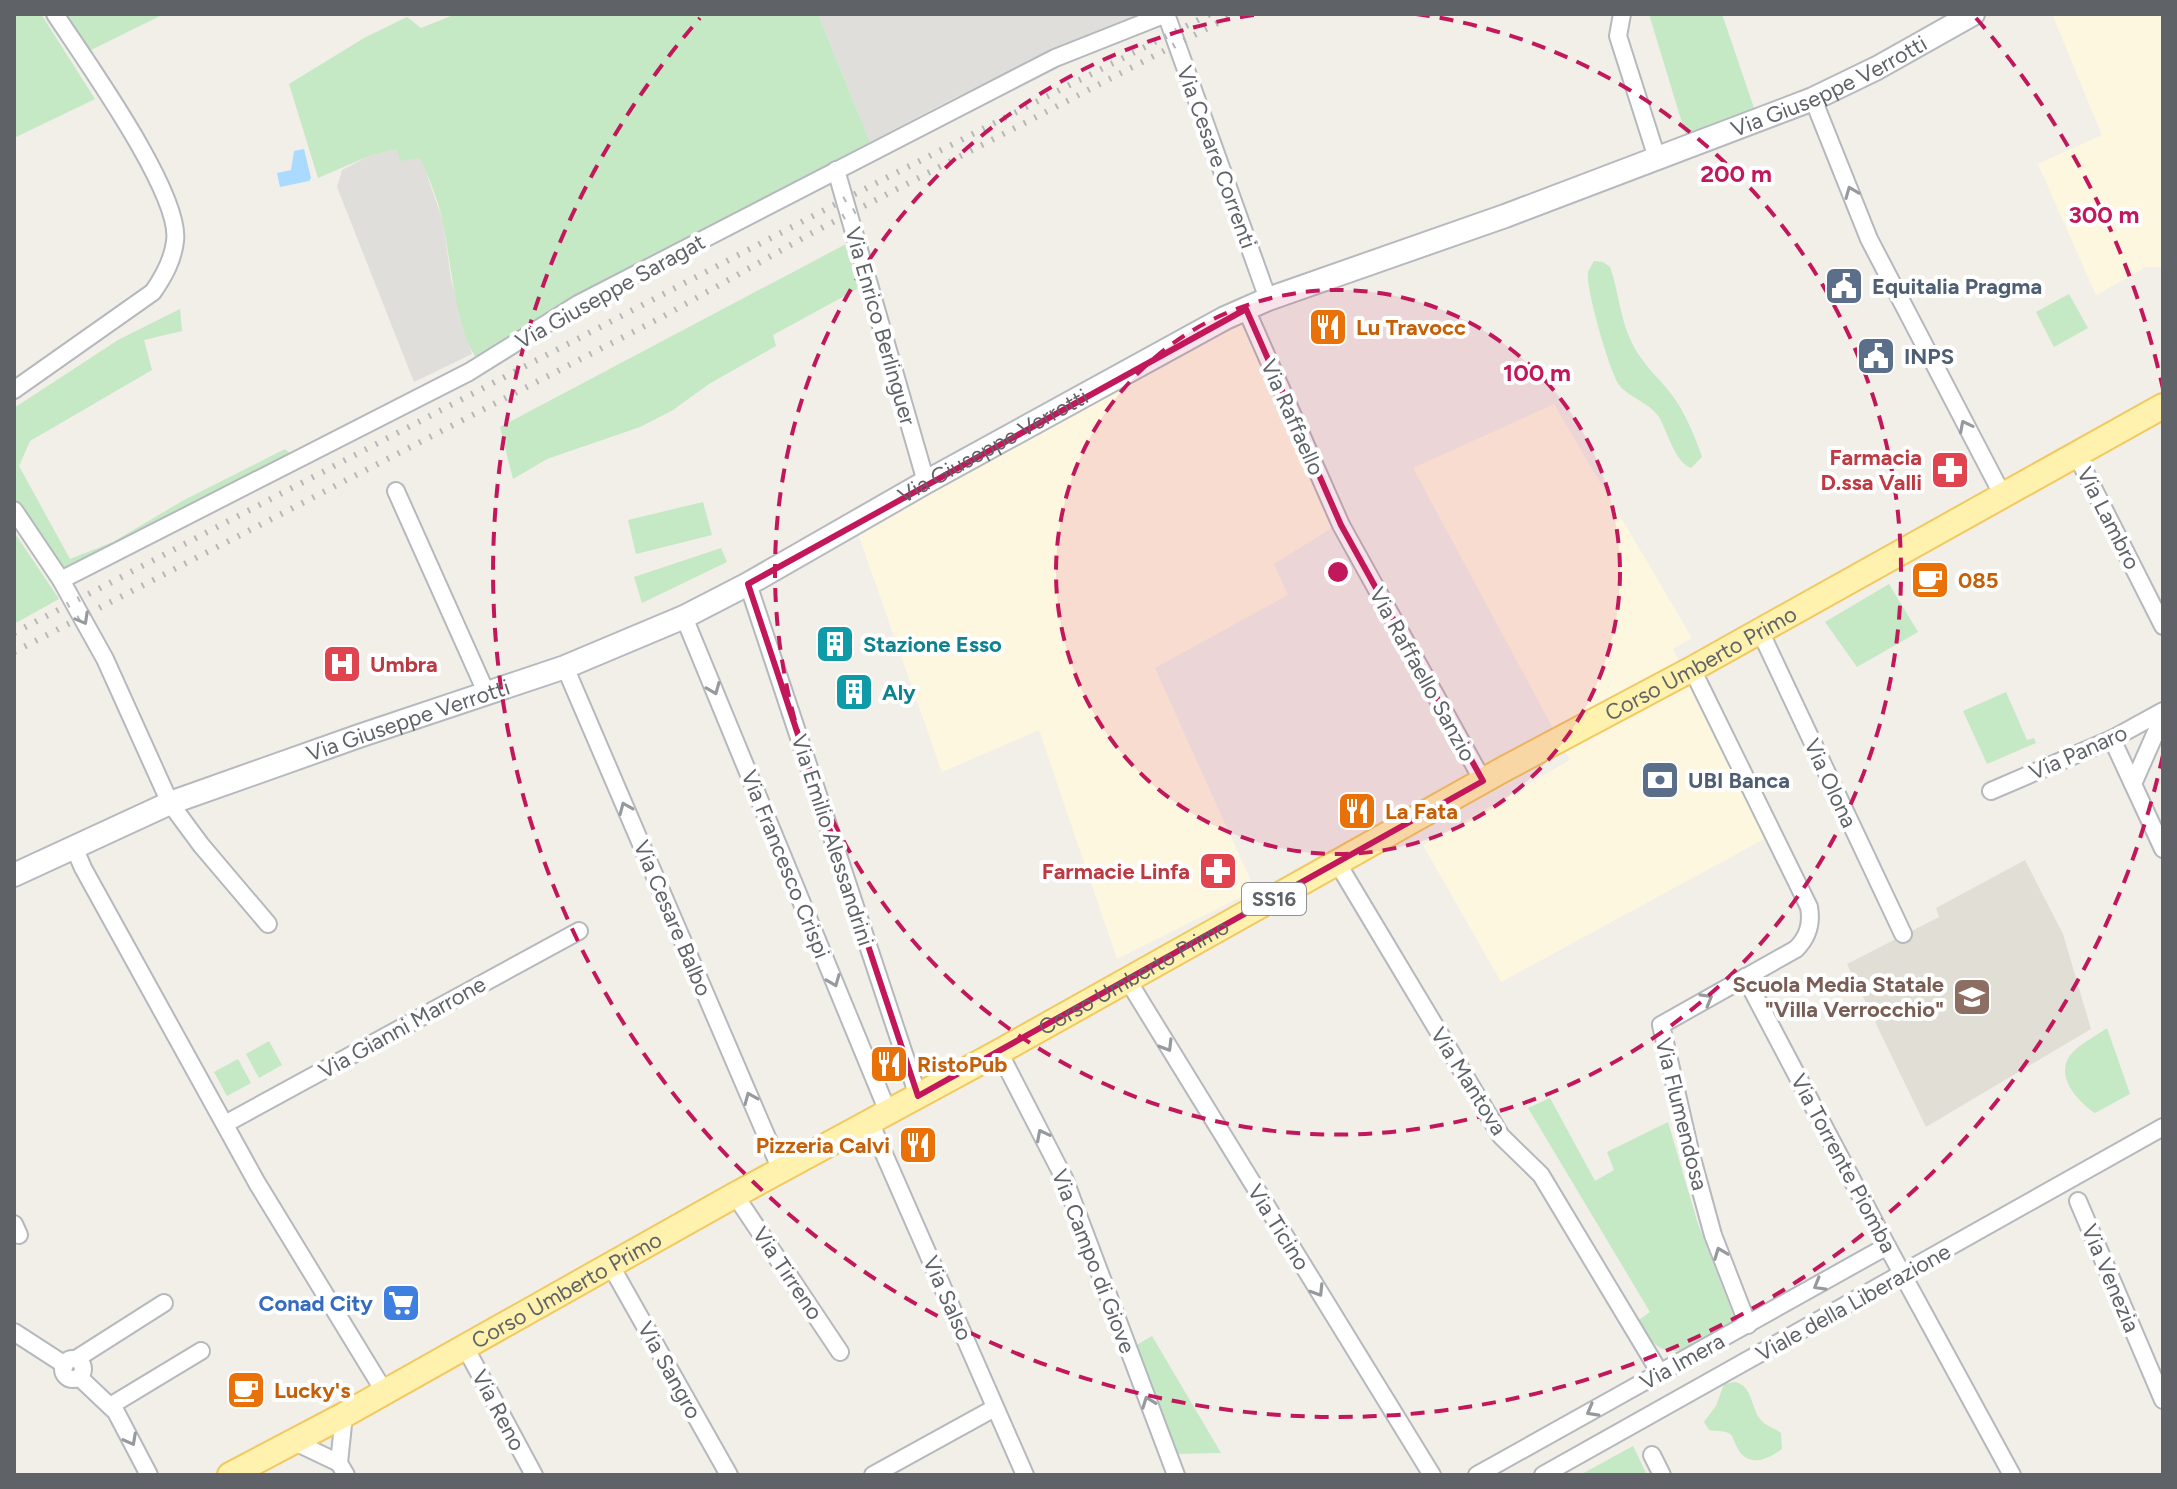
<svg xmlns="http://www.w3.org/2000/svg" width="2177" height="1489" font-family="Figtree,sans-serif">
<style>
.commercial{fill:#fef7e0}
.industrial{fill:#e0deda}
.education{fill:#e1ded6}
.green{fill:#c5e8c5}
.water{fill:#aadaff}
.lines{fill:none;stroke-linecap:round;stroke-linejoin:round}
.street-casing{stroke:#b5b8bc;stroke-width:20}
.secondary-casing{stroke:#b6babf;stroke-width:26}
.primary-casing{stroke:#f2c960;stroke-width:28}
.street{stroke:#fff;stroke-width:16}
.secondary{stroke:#fff;stroke-width:22}
.primary{stroke:#fff2af;stroke-width:24}
.rail{stroke:#b6b7b8;stroke-width:6;stroke-dasharray:2 10;stroke-linecap:butt}
.oneway{stroke:#979a9d}
.marked{fill:none;stroke:#c2185b;stroke-width:6;stroke-linejoin:round}
.ring{fill:none;stroke:#c2185b;stroke-width:4;stroke-dasharray:14 10}
.labels{text-anchor:middle;stroke-width:8;stroke-linejoin:round;paint-order:stroke}
.shield{fill:#fff;stroke:#8f9295;stroke-width:2}
.shield-label{font-size:20px;font-weight:bold;fill:#5f6368}
.street-label{font-size:22px;fill:#5f6368;stroke:#fff}
.service-label{font-size:22px;font-weight:bold;fill:#4e5e75;stroke:#fff;text-anchor:start}
.food-label{font-size:22px;font-weight:bold;fill:#c56008;stroke:#fff;text-anchor:start}
.health-label{font-size:22px;font-weight:bold;fill:#be3a42;stroke:#fff;text-anchor:end}
.culture-label{font-size:22px;font-weight:bold;fill:#0d838f;stroke:#fff;text-anchor:start}
.education-label{font-size:22px;font-weight:bold;fill:#785e54;stroke:#fff;text-anchor:end}
.shop-label{font-size:22px;font-weight:bold;fill:#366cbe;stroke:#fff;text-anchor:end}
.centre{fill:#c2185b;stroke:#fff;stroke-width:4}
.ring-label{font-size:24px;text-anchor:middle;font-weight:bold;fill:#c2185b;stroke:#fff;stroke-width:8;stroke-linejoin:round;paint-order:stroke}
</style>
<rect width="100%" height="100%" fill="#f1efe8"/>
<!-- commercial -->
<g class="commercial">
<polygon points="2052,14 2163,14 2163,267 2146,267 2096,295 2038,164 2102,135"/>
<polygon points="1246,319 1332,528 1274,564 1288,595 1155,668 1255,890 1117,959 1039,730 942,772 858,534"/>
<polygon points="1554,404 1692,638 1673,649 1766,838 1501,982 1423,845 1570,760 1413,468"/>
</g>
<!-- industrial -->
<g class="industrial">
<polygon points="818,14 1149,14 1062,47 954,98 870,142"/>
<polygon points="397,149 420,158 423,164 443,221 451,279 472,354 414,382 337,187 342,170 369,156"/>
</g>
<!-- education -->
<polygon class="education" points="2025,860 2063,934 2091,1029 1926,1127 1847,964 1939,917 1936,908"/>
<!-- green -->
<g class="green">
<polygon points="14,14 41,14 95,99 14,138"/>
<polygon points="67,14 164,14 87,52"/>
<path d="M456,14h362l52,128 -296,157 -95,62c-22,-23 -29,-105 -36,-138 -4,-21 -14,-45 -23,-65l-20,3 -3,-12 -28,7 -51,22 -29,-94 75,-46 43,-21 14,11z"/>
<polygon points="1649,14 1722,14 1754,108 1686,136"/>
<polygon points="846,244 859,288 773,335 776,346 709,384 673,410 640,427 547,459 513,479 500,427"/>
<path d="M1594,261l9,1 7,5c9,25 10,54 23,78 10,20 26,33 39,50 13,18 23,41 30,62l-11,11c-17,-7 -23,-36 -32,-51 -9,-14 -29,-19 -39,-31 -10,-12 -35,-100 -32,-114 1,-2 5,-9 6,-11z"/>
<polygon points="2069,294 2088,328 2054,347 2036,312"/>
<polygon points="180,309 182,331 144,340 152,370 30,441 19,466 70,559 113,542 184,500 285,449 292,455 72,571 57,567 14,502 14,408 118,340"/>
<polygon points="703,502 712,535 636,554 628,520"/>
<polygon points="14,532 59,599 14,624"/>
<polygon points="721,548 727,562 642,603 634,577"/>
<polygon points="1889,584 1918,632 1857,667 1825,622"/>
<polygon points="2006,692 2027,740 2034,738 2036,743 1987,764 1963,711"/>
<path d="M2107,1028l23,66 -35,19c-19,-13 -44,-41 -20,-63 9,-8 22,-15 32,-22z"/>
<polygon points="269,1041 282,1065 259,1078 246,1054"/>
<polygon points="238,1059 251,1083 227,1096 214,1072"/>
<path d="M1550,1098l45,83 19,-11 -7,-18 61,-30 30,102 37,96c-21,13 -59,47 -82,22 -5,-6 -9,-15 -14,-22l11,-8 -122,-204z"/>
<polygon points="1152,1336 1221,1453 1174,1454 1135,1346"/>
<path d="M1734,1382c21,3 15,29 30,41 5,4 12,6 17,10l1,16c-18,13 -37,19 -47,-6 -2,-4 -2,-8 -7,-10 -5,-3 -13,-1 -19,-3l-5,-8 12,-16 8,-22z"/>
<polygon points="1633,1446 1647,1475 1580,1475"/>
</g>
<!-- water -->
<polygon class="water" points="304,149 311,178 309,181 280,187 277,173 291,170 294,151"/>
<g class="lines">
<defs>
<g id="street">
<polyline points="1166,14 1268,299"/>
<polyline points="1622,14 1618,36 1657,158"/>
<polyline points="1813,99 1869,239 2002,494"/>
<polyline points="836,170 926,482"/>
<polyline points="1246,309 1341,525 1483,781"/>
<path d="M14,390l139,-98c11,-16 20,-32 22,-51 7,-47 -92,-184 -120,-227"/>
<polyline points="2076,454 2163,626"/>
<polyline points="396,491 486,692"/>
<polyline points="14,510 61,580 105,659 170,803 201,845 268,924"/>
<polyline points="61,580 469,372 578,304 1055,58 1166,14"/>
<polyline points="748,584 918,1096"/>
<polyline points="684,617 888,1112"/>
<polyline points="1760,631 1903,934"/>
<polyline points="565,667 781,1170"/>
<path d="M1692,669l117,238c3,17 -1,30 -13,42l-135,76 29,126 23,84 35,90"/>
<polyline points="2112,739 2163,849"/>
<polyline points="2133,784 2163,716"/>
<polyline points="1991,791 2112,739 2163,711"/>
<polyline points="74,847 83,868 257,1183 384,1391"/>
<polyline points="1338,864 1501,1136 1541,1175 1660,1373"/>
<polyline points="1745,977 1887,1246 2012,1475"/>
<polyline points="1127,979 1432,1475"/>
<polyline points="999,1052 1064,1178 1176,1475"/>
<polyline points="870,1122 1025,1475"/>
<polyline points="225,1124 579,931"/>
<polyline points="735,1195 840,1352"/>
<polyline points="2078,1201 2163,1400"/>
<polyline points="14,1224 19,1235"/>
<polyline points="611,1266 729,1475"/>
<polyline points="14,1332 65,1365"/>
<polyline points="464,1345 534,1475"/>
<polyline points="76,1359 164,1303"/>
<circle cx="73" cy="1369" r="10"/>
<polyline points="79,1377 116,1412 149,1475"/>
<polyline points="110,1406 201,1351"/>
<polyline points="344,1415 339,1463 346,1475"/>
<polyline points="295,1442 339,1463"/>
<polyline points="1652,1455 1662,1475"/>
<polyline points="873,1475 991,1410"/>
<polyline points="1477,1475 1887,1246"/>
<polyline points="1543,1475 2163,1127"/>
</g>
<g id="secondary">
<path id="s1" d="M14,875l156,-72 189,-67 206,-69 119,-50 64,-33 178,-102 299,-164 43,-19 237,-83 308,-117 64,-31 96,-54"/>
</g>
<g id="primary">
<path id="s2" d="M230,1475l114,-60 391,-220 264,-143 505,-283 188,-100 471,-263"/>
</g>
</defs>
<!-- street casing -->
<use href="#street" class="street-casing"/>
<!-- secondary casing -->
<use href="#secondary" class="secondary-casing"/>
<!-- primary casing -->
<use href="#primary" class="primary-casing"/>
<!-- street -->
<use href="#street" class="street"/>
<!-- secondary -->
<use href="#secondary" class="secondary"/>
<!-- primary -->
<use href="#primary" class="primary"/>
<!-- rail -->
<g class="rail">
<polyline points="14,633 880,181 1210,14"/>
<polyline points="14,652 664,316 812,233 1235,14"/>
</g>
</g>
<!-- one-way arrows -->
<defs><path id="oneway-chevron" d="M-2-3.5L2.5 0L-2 3.5" fill="none" stroke-width="1.6" stroke-linecap="round" stroke-linejoin="round" transform="scale(2)"/></defs>
<g class="oneway">
<use href="#oneway-chevron" transform="translate(1851 192) rotate(-112)"/>
<use href="#oneway-chevron" transform="translate(1965 426) rotate(-117)"/>
<use href="#oneway-chevron" transform="translate(83 619) rotate(61)"/>
<use href="#oneway-chevron" transform="translate(714 689) rotate(68)"/>
<use href="#oneway-chevron" transform="translate(625 808) rotate(-113)"/>
<use href="#oneway-chevron" transform="translate(834 981) rotate(68)"/>
<use href="#oneway-chevron" transform="translate(1707 999) rotate(-30)"/>
<use href="#oneway-chevron" transform="translate(1167 1046) rotate(59)"/>
<use href="#oneway-chevron" transform="translate(750 1098) rotate(-113)"/>
<use href="#oneway-chevron" transform="translate(1042 1135) rotate(-117)"/>
<use href="#oneway-chevron" transform="translate(1720 1253) rotate(-111)"/>
<use href="#oneway-chevron" transform="translate(1819 1285) rotate(150)"/>
<use href="#oneway-chevron" transform="translate(1318 1291) rotate(58)"/>
<use href="#oneway-chevron" transform="translate(1148 1402) rotate(-110)"/>
<use href="#oneway-chevron" transform="translate(1592 1411) rotate(151)"/>
<use href="#oneway-chevron" transform="translate(131 1440) rotate(62)"/>
</g>
<!-- marked area -->
<path class="marked" d="M1246,309l95,216 142,256 -565,315 -170,-512z"/>
<!-- distance rings -->
<circle cx="1338" cy="572" r="282" fill="#c2185b" fill-opacity=".12"/>
<g class="ring">
<circle cx="1338" cy="572" r="282"/>
<path d="M1416 14A563 563 0 1 1 1260 14"/>
<path d="M2163 755A845 845 0 1 1 700 18M1976 18A845 845 0 0 1 2163 389"/>
</g>
<!-- icons -->
<defs>
<symbol id="civic-square" viewBox="-11 -11 22 22"><rect x="-9" y="-9" width="18" height="18" rx="4" fill="#5c6f8a" stroke="#fff"/><path d="M-.6-6.5H3V-4.5H.6V-3L4-1V1h2V6H-6V1h2V-1L-.6-3ZM-1.2 2.5V6h2.4V2.5Z" fill="#fff"/></symbol>
<symbol id="restaurant-square" viewBox="-11 -11 22 22"><rect x="-9" y="-9" width="18" height="18" rx="4" fill="#e8710a" stroke="#fff"/><path d="M-5-6h1v4h1v-4h1v4h1v-4h1v5L-1.5 .5V6h-2V.5L-5-1ZM5-6V6H3V1.5H1.5Q1.5-4 5-6Z" fill="#fff"/></symbol>
<symbol id="pharmacy-square" viewBox="-11 -11 22 22"><rect x="-9" y="-9" width="18" height="18" rx="4" fill="#e0444e" stroke="#fff"/><path d="M-2-6h4v4h4v4h-4v4h-4v-4h-4v-4h4Z" fill="#fff"/></symbol>
<symbol id="cafe-square" viewBox="-11 -11 22 22"><rect x="-9" y="-9" width="18" height="18" rx="4" fill="#e8710a" stroke="#fff"/><path d="M-5.5-4.5H6V0H3Q3 3.5 0 3.5H-2.5Q-5.5 3.5-5.5 0ZM3-3.2v2h1.7v-2ZM-6 4.5H4V6H-6Z" fill="#fff"/></symbol>
<symbol id="building-square" viewBox="-11 -11 22 22"><rect x="-9" y="-9" width="18" height="18" rx="4" fill="#0f9aa8" stroke="#fff"/><path d="M-4-6H4V6H1V3H-1V6H-4ZM-2.5-4.3h1.7v1.8h-1.7ZM.8-4.3h1.7v1.8H.8ZM-2.5-1h1.7V.8h-1.7ZM.8-1h1.7V.8H.8Z" fill="#fff"/></symbol>
<symbol id="hospital-square" viewBox="-11 -11 22 22"><rect x="-9" y="-9" width="18" height="18" rx="4" fill="#e0444e" stroke="#fff"/><path d="M-5-5h3v3.5h4V-5h3V5h-3V1.5h-4V5h-3Z" fill="#fff"/></symbol>
<symbol id="bank-square" viewBox="-11 -11 22 22"><rect x="-9" y="-9" width="18" height="18" rx="4" fill="#5c6f8a" stroke="#fff"/><path d="M-6-4H6V4H-6ZM0-2.3a2.3 2.3 0 1 0 0 4.6a2.3 2.3 0 1 0 0-4.6Z" fill="#fff"/></symbol>
<symbol id="school-square" viewBox="-11 -11 22 22"><rect x="-9" y="-9" width="18" height="18" rx="4" fill="#8d6e63" stroke="#fff"/><path d="M0-5L7-2L0 1L-7-2ZM-4 1L0 2.5L4 1V4Q0 6-4 4Z" fill="#fff"/></symbol>
<symbol id="supermarket-square" viewBox="-11 -11 22 22"><rect x="-9" y="-9" width="18" height="18" rx="4" fill="#3f7fe0" stroke="#fff"/><path d="M-6-5.5h2.5l.6 2H6L4.5 2H-2.5L-4.4-4H-6ZM-1.5 3.2a1.3 1.3 0 1 0 .1 0ZM3 3.2a1.3 1.3 0 1 0 .1 0Z" fill="#fff"/></symbol>
</defs>
<g fill-rule="evenodd">
<use href="#civic-square" x="1822" y="264" width="44" height="44"/>
<use href="#restaurant-square" x="1306" y="305" width="44" height="44"/>
<use href="#civic-square" x="1854" y="334" width="44" height="44"/>
<use href="#pharmacy-square" x="1928" y="448" width="44" height="44"/>
<use href="#cafe-square" x="1908" y="558" width="44" height="44"/>
<use href="#building-square" x="813" y="622" width="44" height="44"/>
<use href="#hospital-square" x="320" y="642" width="44" height="44"/>
<use href="#building-square" x="832" y="670" width="44" height="44"/>
<use href="#bank-square" x="1638" y="758" width="44" height="44"/>
<use href="#restaurant-square" x="1335" y="789" width="44" height="44"/>
<use href="#pharmacy-square" x="1196" y="849" width="44" height="44"/>
<use href="#school-square" x="1950" y="975" width="44" height="44"/>
<use href="#restaurant-square" x="867" y="1042" width="44" height="44"/>
<use href="#restaurant-square" x="896" y="1123" width="44" height="44"/>
<use href="#supermarket-square" x="379" y="1281" width="44" height="44"/>
<use href="#cafe-square" x="224" y="1368" width="44" height="44"/>
</g>
<g class="labels">
<!-- shield labels -->
<rect class="shield" x="1242" y="883" width="64" height="32" rx="6"/>
<g class="shield-label">
<text x="1274" y="906">SS16</text>
</g>
<!-- street labels -->
<g class="street-label">
<text dy="8" stroke="none"><textPath href="#s1" startOffset="1984">Via Giuseppe Verrotti</textPath></text>
<text transform="translate(1217 157) rotate(70)" y="8">Via Cesare Correnti</text>
<text transform="translate(610 291) rotate(-29)" y="8">Via Giuseppe Saragat</text>
<text transform="translate(881 326) rotate(74)" y="8">Via Enrico Berlinguer</text>
<text transform="translate(1293 417) rotate(66)" y="8">Via Raffaello</text>
<text dy="8" stroke="none"><textPath href="#s1" startOffset="1072">Via Giuseppe Verrotti</textPath></text>
<text transform="translate(2109 518) rotate(63)" y="8">Via Lambro</text>
<text dy="8" stroke="none"><textPath href="#s2" startOffset="1680">Corso Umberto Primo</textPath></text>
<text transform="translate(1423 674) rotate(61)" y="8">Via Raffaello Sanzio</text>
<text dy="8" stroke="none"><textPath href="#s1" startOffset="424">Via Giuseppe Verrotti</textPath></text>
<text transform="translate(2078 752) rotate(-24)" y="8">Via Panaro</text>
<text transform="translate(1831 783) rotate(65)" y="8">Via Olona</text>
<text transform="translate(833 840) rotate(72)" y="8">Via Emilio Alessandrini</text>
<text transform="translate(786 864) rotate(68)" y="8">Via Francesco Crispi</text>
<text transform="translate(673 918) rotate(67)" y="8">Via Cesare Balbo</text>
<text dy="8" stroke="none"><textPath href="#s2" startOffset="1032">Corso Umberto Primo</textPath></text>
<text transform="translate(402 1027) rotate(-29)" y="8">Via Gianni Marrone</text>
<text transform="translate(1469 1081) rotate(58)" y="8">Via Mantova</text>
<text transform="translate(1682 1114) rotate(76)" y="8">Via Flumendosa</text>
<text transform="translate(1844 1163) rotate(62)" y="8">Via Torrente Piomba</text>
<text transform="translate(1279 1227) rotate(58)" y="8">Via Ticino</text>
<text transform="translate(1094 1261) rotate(69)" y="8">Via Campo di Giove</text>
<text transform="translate(788 1273) rotate(56)" y="8">Via Tirreno</text>
<text transform="translate(2111 1278) rotate(67)" y="8">Via Venezia</text>
<text dy="8" stroke="none"><textPath href="#s2" startOffset="384">Corso Umberto Primo</textPath></text>
<text transform="translate(948 1298) rotate(66)" y="8">Via Salso</text>
<text transform="translate(1853 1302) rotate(-29)" y="8">Viale della Liberazione</text>
<text transform="translate(1682 1361) rotate(-29)" y="8">Via Imera</text>
<text transform="translate(670 1370) rotate(61)" y="8">Via Sangro</text>
<text transform="translate(499 1410) rotate(62)" y="8">Via Reno</text>
</g>
<!-- service labels -->
<g class="service-label">
<text x="1872" y="294">Equitalia Pragma</text>
<text x="1904" y="364">INPS</text>
<text x="1688" y="788">UBI Banca</text>
</g>
<!-- food labels -->
<g class="food-label">
<text x="1356" y="335">Lu Travocc</text>
<text x="1958" y="588">085</text>
<text x="1385" y="819">La Fata</text>
<text x="917" y="1072">RistoPub</text>
<text x="890" y="1153" text-anchor="end">Pizzeria Calvi</text>
<text x="274" y="1398">Lucky's</text>
</g>
<!-- health labels -->
<g class="health-label">
<text x="1922" y="465">Farmacia<tspan x="1922" dy="25">D.ssa Valli</tspan></text>
<text x="370" y="672" text-anchor="start">Umbra</text>
<text x="1190" y="879">Farmacie Linfa</text>
</g>
<!-- culture labels -->
<g class="culture-label">
<text x="863" y="652">Stazione Esso</text>
<text x="882" y="700">Aly</text>
</g>
<!-- education labels -->
<g class="education-label">
<text x="1944" y="992">Scuola Media Statale<tspan x="1944" dy="25">"Villa Verrocchio"</tspan></text>
</g>
<!-- shop labels -->
<g class="shop-label">
<text x="373" y="1311">Conad City</text>
</g>
</g>
<circle cx="1338" cy="572" r="12" class="centre"/>
<g class="ring-label">
<text x="1736" y="182">200 m</text>
<text x="2104" y="223">300 m</text>
<text x="1537" y="381">100 m</text>
</g>
<!-- border -->
<rect width="2177" height="1489" fill="none" stroke="#5f6368" stroke-width="32"/>
</svg>
